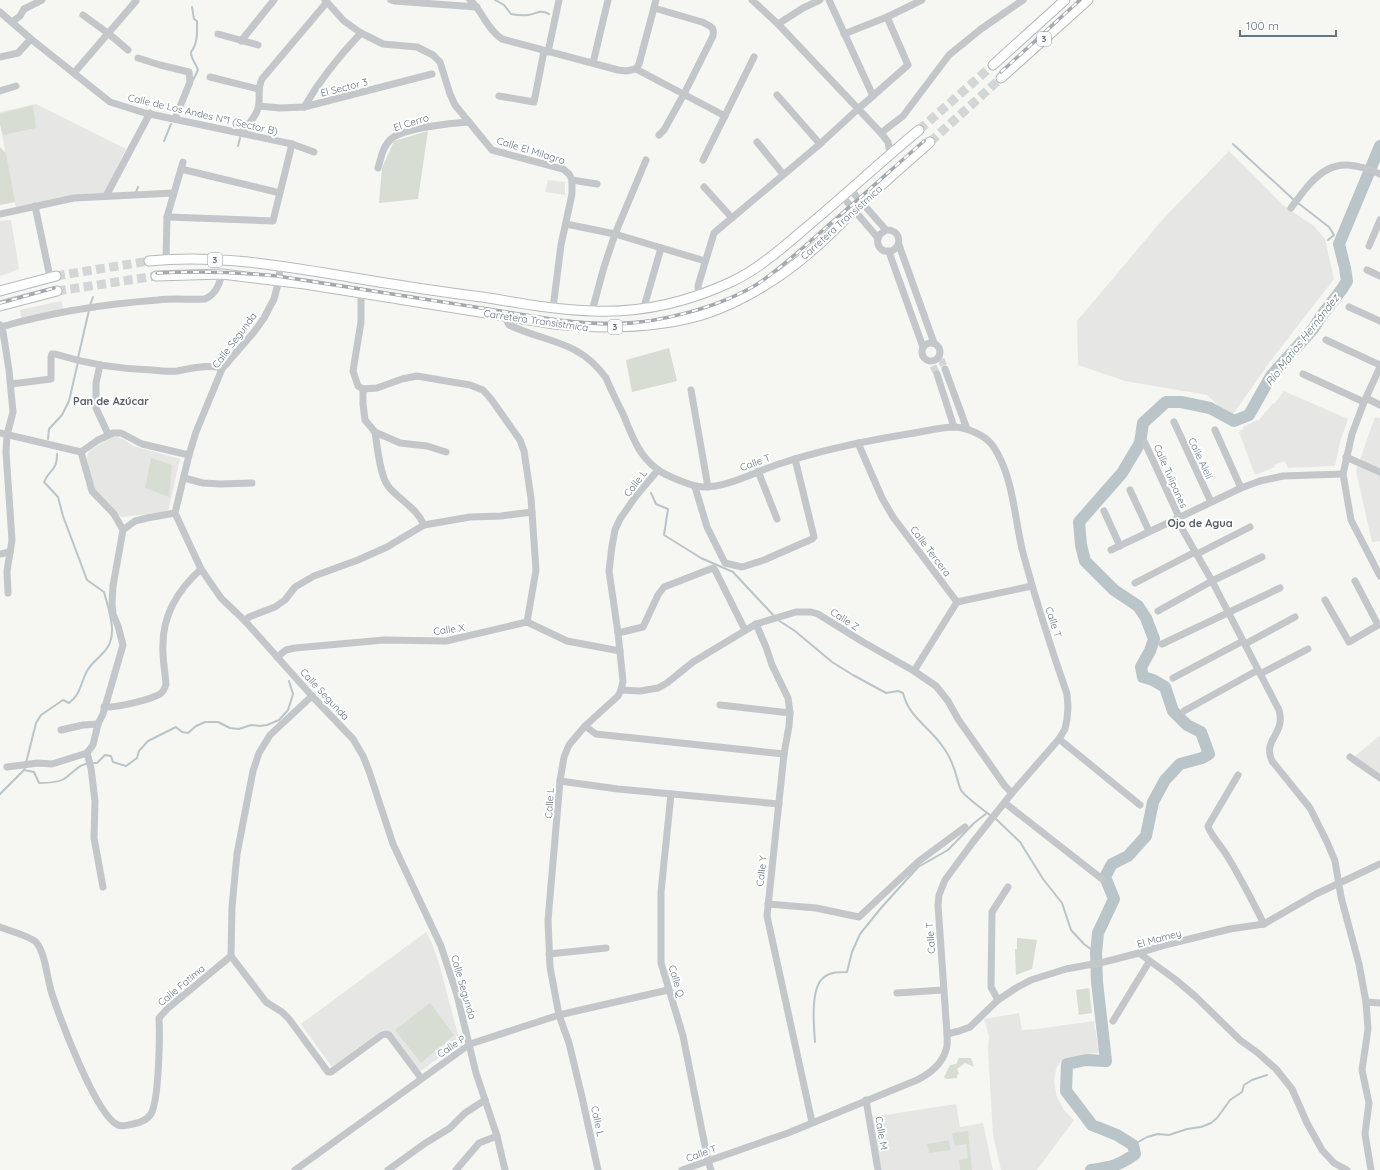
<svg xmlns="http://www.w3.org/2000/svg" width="1380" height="1170" font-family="Quicksand,sans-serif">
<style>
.built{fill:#e6e7e5}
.green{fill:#d7ddd3}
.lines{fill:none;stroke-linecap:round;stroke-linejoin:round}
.stream{stroke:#bac5c9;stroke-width:2}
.river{stroke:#bac5c9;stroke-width:12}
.minor-tunnel{stroke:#d2d6d6;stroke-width:7;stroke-dasharray:7 3.5;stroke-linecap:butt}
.major-tunnel{stroke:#d2d6d6;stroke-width:9;stroke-dasharray:9 4.5;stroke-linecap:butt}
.major-casing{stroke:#b6babe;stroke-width:11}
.minor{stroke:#c3c7ca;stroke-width:7}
.major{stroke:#fff;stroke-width:9}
.rail-casing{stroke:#a3a9af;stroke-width:3.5}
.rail{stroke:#fff;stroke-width:2;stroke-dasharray:6;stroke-linecap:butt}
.labels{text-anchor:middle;stroke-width:4;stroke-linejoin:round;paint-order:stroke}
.shield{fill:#fff;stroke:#929ea8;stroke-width:1}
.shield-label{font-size:9px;font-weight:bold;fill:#647583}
.street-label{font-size:10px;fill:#647583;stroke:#fff}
.water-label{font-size:11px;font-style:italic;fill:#607780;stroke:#fff}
.neighbourhood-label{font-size:11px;font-weight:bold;fill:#525e68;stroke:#fff}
</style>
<rect width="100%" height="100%" fill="#f6f6f2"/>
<!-- built -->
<g class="built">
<polygon points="36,104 126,149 104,194 16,208 0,124 0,112"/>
<polygon points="1229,151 1284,206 1314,226 1325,239 1334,279 1272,359 1231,417 1207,395 1125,381 1078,365 1077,321 1164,218"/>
<polygon points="548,180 565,182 565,195 545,192"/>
<polygon points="11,220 19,269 0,276 0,221"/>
<polygon points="61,301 64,310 22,320 20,310"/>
<polygon points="1284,391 1348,419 1340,442 1335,466 1288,468 1285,461 1274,465 1275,467 1255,475 1239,432 1243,429 1243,427 1257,420 1258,421 1273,403 1274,404"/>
<polygon points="1375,417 1380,418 1380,541 1372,542 1356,471"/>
<polygon points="112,437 118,437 125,440 133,446 180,459 168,512 121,517 94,491 87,459 88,453 90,450"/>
<polygon points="1379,736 1380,737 1380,777 1354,757"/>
<polygon points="426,932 432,943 440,967 460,1042 418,1073 384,1029 332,1067 301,1024"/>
<polygon points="1019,1013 1022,1030 1037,1029 1094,1021 1099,1053 1084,1054 1060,1062 1056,1069 1054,1081 1057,1097 1064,1110 1074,1120 1037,1170 1001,1170 993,1135 988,1050 989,1036 984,1019"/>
<polygon points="956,1104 960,1127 983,1123 993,1170 881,1170 872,1117"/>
</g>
<!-- green -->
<g class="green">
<polygon points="33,105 36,128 3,135 0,124 0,114"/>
<polygon points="428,131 418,199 379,203 382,168 394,141"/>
<polygon points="0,147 6,153 15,202 0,205"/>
<polygon points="669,348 677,381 632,392 626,360"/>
<polygon points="151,458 172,465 169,497 145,488"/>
<polygon points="1017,938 1037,940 1032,969 1016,975 1015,949 1017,949"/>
<polygon points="1089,988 1092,1013 1079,1015 1076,990"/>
<polygon points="430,1003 454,1035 421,1063 395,1030"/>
<polygon points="959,1058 971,1058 974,1067 965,1063 957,1069 959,1074 957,1075 957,1078 946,1079 944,1077 950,1065 956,1064"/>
<polygon points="968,1131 972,1170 960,1170 959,1160 968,1158 966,1144 955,1146 952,1133"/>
<polygon points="949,1140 951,1150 929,1153 927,1144"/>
</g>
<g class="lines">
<!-- stream -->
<g class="stream">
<path d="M495,0l9,5 7,9c5,1 11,2 17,1 9,-1 11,-6 21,-1"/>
<path d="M192,7l2,12 3,2c0,11 1,22 -6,31 0,8 5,11 7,18l-5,10"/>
<polyline points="164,141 171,124"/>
<polyline points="1233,144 1294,200"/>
<polyline points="238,146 240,138"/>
<polyline points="136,192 138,187"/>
<polyline points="1298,203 1329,227 1334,235 1328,240"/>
<polyline points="90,305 93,297"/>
<polyline points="78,358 89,310"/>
<polyline points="48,439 49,429 62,415 69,401 78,362"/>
<polyline points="651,493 656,504 668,509 664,535 701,558 733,572 775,617"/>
<path d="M778,620l17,11 37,31 21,13 33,18 12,-2 5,2c6,25 27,34 40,54 7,9 11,20 14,31 1,3 2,8 4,12 4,7 23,20 30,26"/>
<path d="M26,763l10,-40 5,-8 22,-15 6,3c12,-9 11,-19 18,-32 5,-9 14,-14 20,-23 11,-15 1,-40 -3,-56l-17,-12 -24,-64 -5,-19 -14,-15c5,-13 13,-10 13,-28"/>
<path d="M24,770l10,2 5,11c8,0 18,0 25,-4 13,-9 15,-17 33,-16l8,-8 6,1 2,6 13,4 11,-8 2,-7 9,-10 28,-14 6,5 6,1 8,-7 9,-4h13l12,6 9,1 12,-4 9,1 7,-1 12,-5 9,-10 5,-16 -4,-13"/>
<polyline points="0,794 24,770 25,767"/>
<polyline points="995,818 1020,842 1043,879 1062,903 1071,930 1084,944 1096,953"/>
<path d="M815,1042c-1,-15 -5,-53 8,-64 7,-6 15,-6 24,-6l5,-20 8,-18 21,-26 37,-41 30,-17 26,-27 13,-10"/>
<polyline points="1133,1145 1147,1137 1158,1134 1169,1135 1187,1129 1201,1127 1211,1123 1217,1118 1230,1100 1242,1092 1244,1085 1252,1080 1267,1075"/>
</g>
<!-- river -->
<path class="river" d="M1091,1170c20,-3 27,-4 44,-16l-2,-9 -16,-10 -25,-10 -26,-34 1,-27 19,-4 20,1 -9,-79 -1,-29 2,-20 16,-34 -9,-22 7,-13 16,-8 18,-20 7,-34 12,-22 15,-16 22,-6 7,-4 -8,-22 -14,-7 -14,-14 -8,-24 -12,-7 -10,-3 -2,-10 9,-16 4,-12 -8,-21 -8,-12 -24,-16 -29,-29 -4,-16 -2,-23 43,-49 18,-30 3,-20 23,-21h15l29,6 24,13 15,-6 22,-39 42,-47 9,-14 20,-26 5,-8 -2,-13 -6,-24 41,-98"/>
<!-- minor-tunnel -->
<g class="minor-tunnel">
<polyline points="941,359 945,369"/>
<polyline points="933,366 937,374"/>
</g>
<!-- major-tunnel -->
<g class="major-tunnel">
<polyline points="919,130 993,65"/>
<polyline points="930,142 1001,78"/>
<polyline points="56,276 149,261"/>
<polyline points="57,291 156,276"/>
</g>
<defs>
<g id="major">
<polyline points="993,65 1065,0"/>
<polyline points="1001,78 1088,0"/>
<path d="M149,261c67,-7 134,5 200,16 46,8 93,15 140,21 34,6 69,12 104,13 47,2 95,-9 138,-29 26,-12 49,-32 71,-51 40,-33 77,-68 117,-101"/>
<path d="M156,276l66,-2 83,10 249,40c49,5 100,5 148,-9 41,-13 82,-39 114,-68 14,-12 26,-25 39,-38 25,-23 50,-45 75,-67"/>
<polyline points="0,291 56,276"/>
<polyline points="0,306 57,291"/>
</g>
</defs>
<!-- major casing -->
<use href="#major" class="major-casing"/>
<!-- minor -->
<g class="minor">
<polyline points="325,0 344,21 361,33 383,44 417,47 433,55 440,62 450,94 455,105 492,150 563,169 569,174 572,180 572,194 561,245 553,308"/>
<polyline points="391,0 394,1 477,7"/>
<path d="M470,0c13,12 17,29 32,39l116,31 8,1 10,-2 89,47"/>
<polyline points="752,0 778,24 881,133 888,142 890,154"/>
<polyline points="829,0 873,96"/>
<path d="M654,8l48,14c8,4 13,5 11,14l-29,58 -20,36 -5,5"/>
<polyline points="0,12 31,39 110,102 145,113 292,144 314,152"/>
<polyline points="83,15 109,34 128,50"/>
<polyline points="12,22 20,16 24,9 42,0"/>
<polyline points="778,24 803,8 820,0"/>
<polyline points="218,34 258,45"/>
<polyline points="844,34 887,17 922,0"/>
<polyline points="241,41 274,0"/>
<polyline points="548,52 559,0"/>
<polyline points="0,57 18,53 31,39"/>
<polyline points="138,58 160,65 189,72 190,82 175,119"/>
<polyline points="593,63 608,0"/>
<polyline points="636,69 639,64 656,0"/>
<polyline points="74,73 136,1 135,0"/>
<polyline points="210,77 258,89"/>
<polyline points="0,91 16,86"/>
<polyline points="777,95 820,144"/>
<polyline points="499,96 534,102 544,51"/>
<polyline points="259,106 280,108 304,107 432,74"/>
<path d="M304,107c16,-27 35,-51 57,-74"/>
<path d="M241,133c6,-7 13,-14 16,-22 5,-10 -1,-20 5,-32l65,-77"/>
<polyline points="881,133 903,116 949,55 981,29 1023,0"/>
<polyline points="757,142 783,174"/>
<polyline points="703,160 754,57"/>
<path d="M378,168c3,-10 5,-22 13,-29 12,-11 61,-16 78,-17"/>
<polyline points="181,169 280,193"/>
<polyline points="572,180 597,184"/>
<polyline points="704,187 732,218"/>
<path d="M850,189l36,41c13,-1 18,14 6,21h-8c-6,-3 -8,-9 -5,-16l7,-5"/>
<polyline points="106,196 150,113"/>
<polyline points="842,196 878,238"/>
<polyline points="35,206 50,277"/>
<path d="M1291,208c27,-37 42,-55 89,-34"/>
<polyline points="0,214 74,198 174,193"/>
<polyline points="167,217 273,221 292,144"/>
<polyline points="566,224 615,234 705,261"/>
<polyline points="899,245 934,343"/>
<polyline points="1369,246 1380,220"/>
<polyline points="889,252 923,347"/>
<polyline points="166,260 167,217 183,162"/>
<polyline points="280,266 279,280 274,299 264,318 254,332 222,369 196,432 189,455 175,513 201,569 221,598 245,621 312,696 353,739 363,756 369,771 393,844 441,946 457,995 476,1073 497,1136 505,1170"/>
<polyline points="1367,270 1380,276"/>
<polyline points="361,292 361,322 353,371 358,386 363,389 377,388 402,379 417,376 470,385 483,390 491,399 520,440 524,451 531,498 536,570 527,622"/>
<polyline points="699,295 698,286 714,233 820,144 858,109 908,65 887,17"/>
<polyline points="644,307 661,248"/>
<polyline points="1349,307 1380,321"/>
<polyline points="592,311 604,267 615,234 646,160"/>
<path d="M507,317v4l2,4c38,18 70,15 97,53 5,12 11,24 17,36 9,21 15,41 34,55 7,6 36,18 46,18 25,0 52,-15 76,-23 42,-14 86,-23 129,-30 15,-2 32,-7 47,-7 13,1 30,8 38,19 21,31 21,72 30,107 13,48 28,95 44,141l1,13 -1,12 -2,10 -6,10 -47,54 -39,49 -28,38 -6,15 -1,10 9,129c0,5 1,11 -1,16 -4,14 -17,24 -29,30l-129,53 -106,37"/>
<polyline points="0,325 3,332 9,370 13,412 7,435 6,452 12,540 7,571 8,593"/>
<path d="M1,327c51,-15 104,-23 157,-27 16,-2 31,0 47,-1 11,-5 14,-14 17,-25"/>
<polyline points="1326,340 1380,365"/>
<circle cx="931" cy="352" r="9"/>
<polyline points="100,365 96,383 96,408 108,434"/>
<polyline points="1380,367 1364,402 1352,434 1343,474 1351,520 1380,576"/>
<polyline points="945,369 967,429"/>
<polyline points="937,374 954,427"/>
<polyline points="1303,374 1364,402"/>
<path d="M11,384l40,-5v-22l1,-3h3c32,10 64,15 97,16 8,1 17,2 25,1 12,-2 35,-8 45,-2"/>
<polyline points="363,389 363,404 365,420 375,432 400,443 427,446 446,452"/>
<polyline points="691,390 708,487"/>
<polyline points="1366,398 1380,405"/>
<polyline points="1174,422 1211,502"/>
<polyline points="1215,430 1241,488"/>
<path d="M375,432c2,13 5,44 13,54 11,14 29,22 36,39"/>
<polyline points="0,433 81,452"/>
<polyline points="858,443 882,498 893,517 957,602"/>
<path d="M1145,443l34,74 2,10 31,54 67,129c7,25 -17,29 -7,51l38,47 17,34 8,19 6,36 18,67 7,38 2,27 -6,41 7,33 -4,31 6,36"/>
<polyline points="81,452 98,440 113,433 121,433 142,444 189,455"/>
<polyline points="1346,457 1380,472"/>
<polyline points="758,471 777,519"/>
<polyline points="184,478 203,483 220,484 252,483"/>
<polyline points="695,487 707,527 725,563 742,567 764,560 812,539 814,537 795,459"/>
<polyline points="1130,490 1149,531"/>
<polyline points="1104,511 1120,546"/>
<polyline points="123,530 135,521 147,518 175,513"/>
<polyline points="1111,550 1241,488 1260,481 1283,476 1343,474"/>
<polyline points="0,554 10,552"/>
<polyline points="1197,554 1250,527"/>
<polyline points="1355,581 1378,625"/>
<polyline points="1135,583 1195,552"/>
<polyline points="1325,600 1349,642 1380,624"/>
<polyline points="957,602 1032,586"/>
<polyline points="1158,611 1212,581 1262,557"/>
<polyline points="245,621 249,617 275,607 285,600 295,587 314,576 358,560 387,547 424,525 470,517 501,516 532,512"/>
<polyline points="756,624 766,647 772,665 788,698 790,713 789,726 784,754 767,916 812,1122"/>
<polyline points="618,633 643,627 658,595 664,587 713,568 715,570 745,630"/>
<polyline points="1162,644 1280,588"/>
<polyline points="1245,644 1295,617"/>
<polyline points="277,657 286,650 295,648 384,640 446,641 527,622 567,641 620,651"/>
<polyline points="914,671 957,602"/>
<polyline points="1260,674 1308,649"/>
<polyline points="1173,678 1243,641"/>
<polyline points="621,690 640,691 658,688 667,683 693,662 756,624 796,612 811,612 818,614 863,642 914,671 936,686 948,701 958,719 1005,786 1012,793"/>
<polyline points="720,705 790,713"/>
<path d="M104,707c11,1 46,-7 56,-13 3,-2 5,-6 6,-10 -1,-13 -4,-27 -3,-40 0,-31 16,-55 38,-75"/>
<polyline points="1184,711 1258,670"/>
<polyline points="585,726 596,734 784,754"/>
<polyline points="61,730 83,725 98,724"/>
<polyline points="1059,739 1140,805"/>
<polyline points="87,753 91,768 95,801 94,838 103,887"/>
<polyline points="1350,757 1380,778"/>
<polyline points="7,767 38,763 52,764 87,753 93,745 98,724 103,714 123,645 118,626 113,614 112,604 113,586 123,530 114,514 92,491 81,452"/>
<path d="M1238,775l-30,51c1,7 13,20 18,28 14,23 26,46 38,70"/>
<polyline points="560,781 618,789 779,804"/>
<polyline points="671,794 661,892 661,963 683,1036 708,1161 711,1170"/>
<polyline points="1005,803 1102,879"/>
<polyline points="768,904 816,908 859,917 919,861 965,827"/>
<path d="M0,927c8,3 31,10 36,15 10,12 11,38 16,52 8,24 44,122 66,131 4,2 11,0 15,-1 6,-1 14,-4 18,-10 8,-14 9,-79 8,-96l9,-10 63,-52"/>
<polyline points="1139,953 1176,980 1196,997 1240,1040 1258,1053 1276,1069 1292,1089 1307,1123 1322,1150 1334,1163 1347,1170"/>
<polyline points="549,954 606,948"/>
<polyline points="231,956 232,907 237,854 253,771 259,753 270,735 312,696"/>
<polyline points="231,956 266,1002 282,1012 289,1019 328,1072 331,1072 382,1035 385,1034 389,1035 421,1078"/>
<polyline points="897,993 943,990"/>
<polyline points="998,1000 991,987 992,912 1008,887"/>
<polyline points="1366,1002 1380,1003"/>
<polyline points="1113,1021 1149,962"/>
<polyline points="947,1034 959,1031 970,1027 998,1000 1016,988 1031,980 1066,969 1104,962 1139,953 1165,945 1230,929 1264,924 1316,894 1380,864"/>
<polyline points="866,1100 878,1170"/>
<polyline points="295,1170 470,1044 559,1015 668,990"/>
<polyline points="388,1170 424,1144 450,1128 465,1113 485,1100"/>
<polyline points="456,1170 479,1143 497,1136"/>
<polyline points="598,1170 582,1097 569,1043 559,1015 550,967 548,920 560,781 564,757 569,745 585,726 618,696 621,690 623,681 618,633 609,571 612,546 615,530 620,519 636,496 658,470"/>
</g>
<!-- major -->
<use href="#major" class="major"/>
<defs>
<g id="rail">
<polyline points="1001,72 1080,0"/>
<path d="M157,273c40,-2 80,-1 120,3l274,43c21,3 42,5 64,5 44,-1 106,-17 144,-41 23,-16 44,-35 65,-54 34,-29 67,-59 100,-88"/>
<polyline points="0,303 54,288"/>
</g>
</defs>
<!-- rail casing -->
<use href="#rail" class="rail-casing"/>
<!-- rail -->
<use href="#rail" class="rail"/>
</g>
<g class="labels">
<!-- shield labels -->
<g class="shield">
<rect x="1037" y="32" width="14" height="14" rx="3"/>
<rect x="208" y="253" width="14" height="14" rx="3"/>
<rect x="608" y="320" width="14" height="14" rx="3"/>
</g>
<g class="shield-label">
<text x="1044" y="42">3</text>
<text x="215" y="263">3</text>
<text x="615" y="330">3</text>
</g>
<!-- street labels -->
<g class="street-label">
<text transform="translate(344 87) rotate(-14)" y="4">El Sector 3</text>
<text transform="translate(203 114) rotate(13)" y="4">Calle de Los Andes N°1 (Sector B)</text>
<text transform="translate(411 122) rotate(-17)" y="4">El Cerro</text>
<text transform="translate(531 150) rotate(17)" y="4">Calle El Milagro</text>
<text transform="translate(841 222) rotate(-42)" y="4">Carretera Transístmica</text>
<text transform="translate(536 320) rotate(8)" y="4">Carretera Transístmica</text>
<text transform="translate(234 340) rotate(-53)" y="4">Calle Segunda</text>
<text transform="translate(1201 458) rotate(65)" y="4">Calle Alelí</text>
<text transform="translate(755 462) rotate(-20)" y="4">Calle T</text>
<text transform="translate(1171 476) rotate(66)" y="4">Calle Tulipanes</text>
<text transform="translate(635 483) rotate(-52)" y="4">Calle L</text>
<text transform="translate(931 551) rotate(53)" y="4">Calle Tercera</text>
<text transform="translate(845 619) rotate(33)" y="4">Calle Z</text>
<text transform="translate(1054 622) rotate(72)" y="4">Calle T</text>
<text transform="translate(449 629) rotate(-7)" y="4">Calle X</text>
<text transform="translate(325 694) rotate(47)" y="4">Calle Segunda</text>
<text transform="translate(549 803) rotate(-86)" y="4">Calle L</text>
<text transform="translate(761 871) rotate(-84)" y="4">Calle Y</text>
<text transform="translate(930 938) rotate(-94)" y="4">Calle T</text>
<text transform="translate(1159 938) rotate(-15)" y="4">El Mamey</text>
<text transform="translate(677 981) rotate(74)" y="4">Calle Q</text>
<text transform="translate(181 985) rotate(-40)" y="4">Calle Fatima</text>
<text transform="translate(464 987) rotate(74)" y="4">Calle Segunda</text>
<text transform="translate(451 1046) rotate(-33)" y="4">Calle P</text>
<text transform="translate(598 1121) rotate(78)" y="4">Calle L</text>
<text transform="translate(882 1133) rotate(80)" y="4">Calle M</text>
<text transform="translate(701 1153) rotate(-19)" y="4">Calle T</text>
</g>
<!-- water labels -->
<g class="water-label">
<text transform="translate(1302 340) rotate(-52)" y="4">Río Matías Hernández</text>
</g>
<!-- neighbourhood labels -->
<g class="neighbourhood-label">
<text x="111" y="405">Pan de Azúcar</text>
<text x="1200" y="527">Ojo de Agua</text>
</g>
</g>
<!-- scale -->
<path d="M1240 30v6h96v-6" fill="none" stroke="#647583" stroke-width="2"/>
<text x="1246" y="30" font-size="12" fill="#647583" stroke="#ffffff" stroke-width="3" paint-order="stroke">100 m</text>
</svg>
